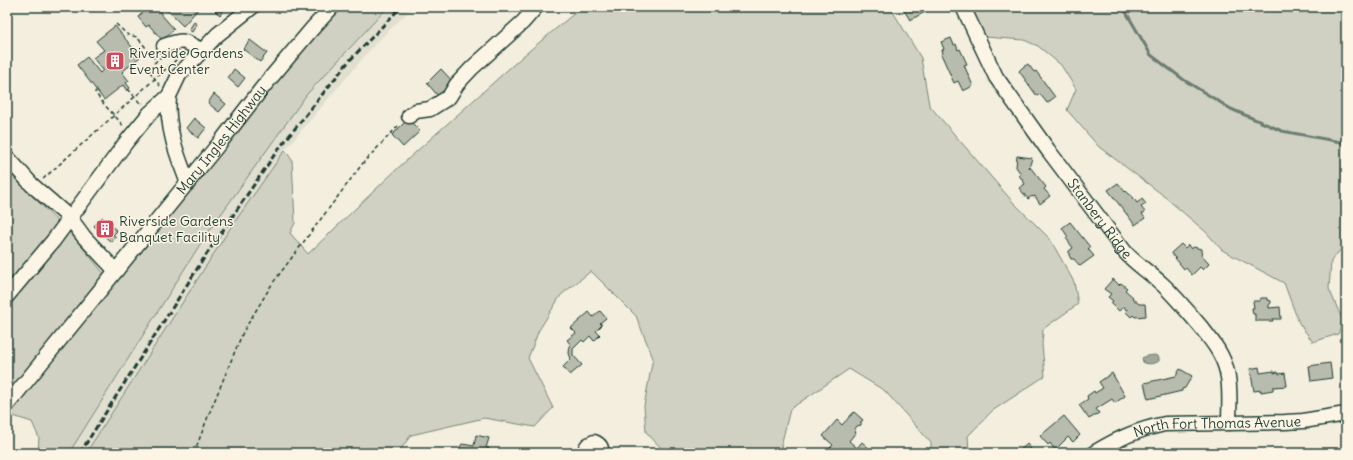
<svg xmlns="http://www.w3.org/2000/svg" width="1353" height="460" font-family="Delius,sans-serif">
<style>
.built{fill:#e1dfd0}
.green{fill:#d0d1c2;stroke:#78877b}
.water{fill:#a0a89b;stroke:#6c7d72}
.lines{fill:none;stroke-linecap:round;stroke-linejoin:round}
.stream{stroke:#6c7d72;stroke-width:3}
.building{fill:#b8bcae;stroke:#1f3d34}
.minor-casing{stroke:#1f3d34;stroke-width:17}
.path{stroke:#1f3d34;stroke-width:1.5;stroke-dasharray:4 3;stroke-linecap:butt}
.minor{stroke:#fcf5e5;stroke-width:14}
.rail{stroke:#1f3d34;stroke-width:3;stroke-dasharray:6 3;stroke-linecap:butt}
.labels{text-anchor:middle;stroke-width:3;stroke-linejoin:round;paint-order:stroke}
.poi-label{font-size:14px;fill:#1f3d34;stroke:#fcf5e5;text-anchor:start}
.street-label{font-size:14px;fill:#1f3d34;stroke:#fcf5e5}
</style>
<rect width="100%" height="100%" fill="#f3eede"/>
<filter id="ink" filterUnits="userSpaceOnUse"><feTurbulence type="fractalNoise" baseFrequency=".025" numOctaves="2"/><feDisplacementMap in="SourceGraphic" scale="8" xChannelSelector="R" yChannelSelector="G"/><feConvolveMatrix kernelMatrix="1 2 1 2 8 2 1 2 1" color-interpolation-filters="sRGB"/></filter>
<g filter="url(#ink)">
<!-- built -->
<polygon class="built" points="388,7 413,7 375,44 285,150 229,230 86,453 69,453 204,238 307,94"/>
<!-- green -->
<g class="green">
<polygon points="342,7 388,7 307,94 204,238 69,453 38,453 39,438 32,422 7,414 7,412 312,38"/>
<polygon points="582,7 890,7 921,58 929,105 1012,201 1050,239 1074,282 1078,304 1043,329 1042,345 1045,376 992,411 968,436 969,453 931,453 931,443 885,391 849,369 790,409 780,450 683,451 663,450 646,432 644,406 653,358 636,316 591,271 561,295 539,330 528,358 553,408 535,427 484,418 411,435 398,453 86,453 229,230 285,150 292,160 295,223 290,233 308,254 398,168 523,56"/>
<polygon points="970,7 1346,7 1346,243 1331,261 1329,289 1343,321 1338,334 1313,342 1299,323 1284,283 1222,250 1206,232 1159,192 1099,147 1067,110 1076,89 1061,65 1038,46 1024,40 985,37"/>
<polygon points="7,170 60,224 7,288"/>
<polygon points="68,231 78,242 105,275 7,397 7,301"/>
</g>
<!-- water -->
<path class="water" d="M1155,355l4,2v4c-4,3 -12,4 -16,1l-1,-4 4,-2z"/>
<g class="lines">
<!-- stream -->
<polyline class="stream" points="1123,7 1151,55 1184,80 1231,109 1282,131 1346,143"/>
</g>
<!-- building -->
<g class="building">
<polygon points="149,7 200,7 183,26 164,7 160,13 174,29 162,40 149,25 146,27 138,17"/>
<polygon points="219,7 227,7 220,15 215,11"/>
<polygon points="902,7 925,7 927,11 910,20"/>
<polygon points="194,22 197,24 192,32 189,30"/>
<polygon points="115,26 140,57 122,72 129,81 126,83 130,88 127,91 123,85 104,100 77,65 87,57 100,73 103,70 93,58 104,50 96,41"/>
<polygon points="951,38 954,45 956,44 958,50 960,49 967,64 964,65 973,86 963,91 958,81 954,83 941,54 943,53 942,50 944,49 941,42"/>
<polygon points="250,40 267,53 260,62 243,49"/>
<polygon points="1028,64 1034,72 1036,71 1055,97 1047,103 1040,94 1037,96 1019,71 1024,66 1025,66"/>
<polygon points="234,69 245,78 238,87 228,78"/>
<polygon points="441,69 454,83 439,97 427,83"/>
<polygon points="214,94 226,104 219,112 208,103"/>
<polygon points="194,118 206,128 198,138 186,128"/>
<polygon points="408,119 420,131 403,147 392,135"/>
<polygon points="1017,156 1032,158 1029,168 1030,167 1046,187 1044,189 1050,196 1040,204 1035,196 1033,197 1032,196 1028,199 1019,188 1025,184 1019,175 1021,174 1016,167"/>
<polygon points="1118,183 1125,192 1126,191 1129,194 1132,196 1133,200 1134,199 1137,203 1142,199 1146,204 1141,207 1145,212 1142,214 1145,218 1135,225 1108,190"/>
<polygon points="102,217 117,231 113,235 116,237 111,242 94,226"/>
<polygon points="1070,222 1090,247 1088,249 1094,256 1080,266 1074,259 1071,259 1069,255 1069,251 1073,248 1066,238 1068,237 1062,228"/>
<polygon points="1181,244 1185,248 1188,245 1191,249 1194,247 1201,249 1201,252 1202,253 1201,255 1209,264 1203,270 1200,267 1192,275 1186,268 1184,269 1171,253"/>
<polygon points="1113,279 1119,285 1121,283 1127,288 1125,290 1133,297 1132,298 1139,304 1145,304 1146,316 1135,317 1133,315 1131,317 1126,312 1128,310 1126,310 1124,306 1119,311 1111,303 1113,301 1108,297 1111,294 1104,289"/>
<polygon points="1260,298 1267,298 1267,300 1271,301 1271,303 1269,305 1269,308 1280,307 1281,319 1272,319 1273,321 1255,321 1255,314 1253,314 1252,308 1254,308 1253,301 1260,301"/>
<polygon points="600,311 606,318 600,323 602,325 596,331 600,335 594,341 590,336 584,342 582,340 573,349 573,355 582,365 570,375 563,367 571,359 569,353 570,346 571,345 567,340 576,333 571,328 589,312 593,317"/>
<polygon points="1330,363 1332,378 1311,381 1309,366"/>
<polygon points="1259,367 1260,373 1274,371 1274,373 1278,372 1279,374 1285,373 1287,386 1273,387 1273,390 1261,392 1261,390 1254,391 1250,369"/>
<polygon points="1180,369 1192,376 1185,388 1182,389 1182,391 1148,399 1144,383 1176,376"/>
<polygon points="1112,373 1125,396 1115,403 1112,399 1096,409 1099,413 1089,419 1079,405 1088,399 1087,396 1094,391 1095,393 1103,388 1099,382"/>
<polygon points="854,412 863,420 861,422 861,425 857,426 854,430 856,432 849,441 857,448 862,442 874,453 827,453 826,452 833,445 823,436 837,420 842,425"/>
<polygon points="1064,416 1080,435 1073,442 1068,437 1055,450 1050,443 1048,445 1040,436"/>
<polygon points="476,435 489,438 486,448 489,448 488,453 460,453 460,447 462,444 474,446"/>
<polygon points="1027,444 1034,453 1009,453 1014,449 1017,453"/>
<polygon points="1345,448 1345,453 1295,453 1295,451"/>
<rect x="1240" y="451" width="14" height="2"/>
</g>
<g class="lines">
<defs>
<g id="minor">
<path id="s1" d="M963,7l33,70 52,73 77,102c11,12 25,21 37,32 14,13 26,28 39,43 11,14 22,27 26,45 4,16 2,34 2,51"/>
<path d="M164,46c20,-7 20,-6 38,5"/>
<path d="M169,96c-3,31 8,59 19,87"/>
<polyline points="409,116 416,111 430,109 449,97 457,84 472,68 523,22 536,7"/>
<polyline points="7,157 32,185 70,218 84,237 116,271"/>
<polyline points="7,296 53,241 127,141 150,113 169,96 179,75 217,35 252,7"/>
<path id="s2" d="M7,405l215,-265 41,-53 48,-57 21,-23"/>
<path d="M587,453l-1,-5 2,-3 6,-3c5,2 8,5 7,11"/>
<path id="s3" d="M1094,453c22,-14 45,-24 71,-29l120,-2 18,-1 43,-7"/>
</g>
</defs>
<!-- minor casing -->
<use href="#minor" class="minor-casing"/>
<!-- path -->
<g class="path">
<polyline points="116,24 128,35 137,37 156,60"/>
<polyline points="160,86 149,70 152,65 161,57"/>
<polyline points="128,89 140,103 143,103"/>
<path d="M97,90l-2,2c8,13 20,23 29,35"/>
<polyline points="43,179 177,59"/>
<polyline points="194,453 209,414 243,332 272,284 363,163 400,124"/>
</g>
<!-- minor -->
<use href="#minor" class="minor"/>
<!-- rail -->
<polyline class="rail" points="80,453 204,258 277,151 349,61 401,7"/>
</g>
</g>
<!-- icons -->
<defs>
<symbol id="building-square" viewBox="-11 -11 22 22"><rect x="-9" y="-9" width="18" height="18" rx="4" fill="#d1495b" stroke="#fcf5e5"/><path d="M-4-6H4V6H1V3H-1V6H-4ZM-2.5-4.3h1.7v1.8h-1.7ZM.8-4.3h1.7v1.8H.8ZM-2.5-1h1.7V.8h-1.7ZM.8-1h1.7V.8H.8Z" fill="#fff"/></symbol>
</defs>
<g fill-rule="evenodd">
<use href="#building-square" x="104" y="50" width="22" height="22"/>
<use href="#building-square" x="94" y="218" width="22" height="22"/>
</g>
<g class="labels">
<!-- poi labels -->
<g class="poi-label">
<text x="129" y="58">Riverside Gardens<tspan x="129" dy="16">Event Center</tspan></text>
<text x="119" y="226">Riverside Gardens<tspan x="119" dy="16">Banquet Facility</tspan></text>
</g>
<!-- street labels -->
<g class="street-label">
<text dy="5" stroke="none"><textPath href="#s2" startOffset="341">Mary Ingles Highway</textPath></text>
<text dy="5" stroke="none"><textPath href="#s1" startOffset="253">Stanbery Ridge</textPath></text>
<text dy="5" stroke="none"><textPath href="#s3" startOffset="129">North Fort Thomas Avenue</textPath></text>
</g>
</g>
<!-- margin -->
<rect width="1353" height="460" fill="none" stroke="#fcf5e5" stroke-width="24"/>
<rect x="12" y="12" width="1329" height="436" fill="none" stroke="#1f3d34" stroke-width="1.5" filter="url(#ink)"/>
</svg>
